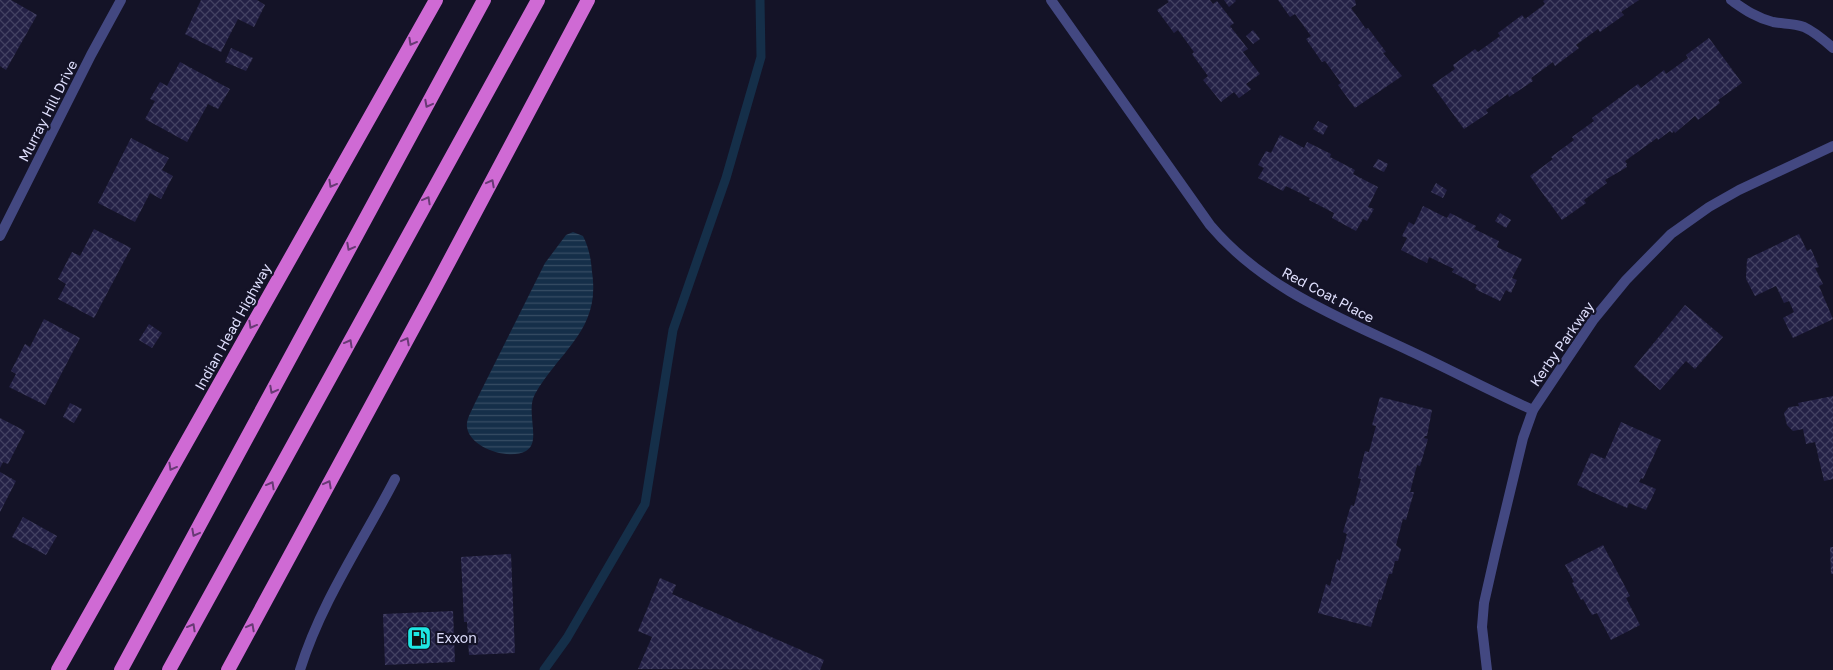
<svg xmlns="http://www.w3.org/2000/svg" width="1833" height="670" font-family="'Golos Text',sans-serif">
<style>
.water{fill:url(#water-rules)}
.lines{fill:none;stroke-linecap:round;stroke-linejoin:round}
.stream{stroke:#152f49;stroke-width:9}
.building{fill:url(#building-cross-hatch)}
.minor{stroke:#434881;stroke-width:10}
.trunk{stroke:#cf6ad4;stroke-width:14}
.oneway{stroke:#683a75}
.labels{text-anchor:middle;stroke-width:4.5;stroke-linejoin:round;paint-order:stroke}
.street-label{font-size:14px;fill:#ddddfb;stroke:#141327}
.poi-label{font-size:14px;fill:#ddddfb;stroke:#141327;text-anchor:start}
</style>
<defs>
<pattern id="water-rules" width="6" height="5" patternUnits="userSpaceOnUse" patternTransform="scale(1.25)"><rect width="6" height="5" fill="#152f49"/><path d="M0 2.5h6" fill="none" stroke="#374d64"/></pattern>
<pattern id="building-cross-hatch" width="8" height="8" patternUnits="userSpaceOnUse" patternTransform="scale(1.25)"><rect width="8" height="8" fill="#242146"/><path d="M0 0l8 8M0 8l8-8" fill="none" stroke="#434162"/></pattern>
</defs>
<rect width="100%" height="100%" fill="#141327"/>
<!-- water -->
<path class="water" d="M573,232l10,4c6,12 8,23 9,36 9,58 -32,78 -57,122 -10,18 7,48 -9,57 -18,10 -57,-4 -59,-24 -1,-7 4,-15 7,-22l71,-142 21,-28z"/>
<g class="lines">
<!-- stream -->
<polyline class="stream" points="544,670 567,638 645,504 673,330 726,178 761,57 760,0"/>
</g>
<!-- building -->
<g class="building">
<polygon points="0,0 11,0 37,15 6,70 0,66"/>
<polygon points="201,0 257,0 265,5 254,27 238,19 221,52 185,34"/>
<polygon points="1167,0 1210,0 1213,4 1217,1 1234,23 1230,26 1248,49 1243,52 1260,74 1246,84 1251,89 1239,98 1234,92 1221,102 1203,80 1208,76 1192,54 1194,52 1178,30 1174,33 1157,10 1169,2"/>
<polygon points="1224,0 1235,0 1236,1 1229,7"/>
<polygon points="1278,0 1355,0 1356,5 1351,8 1366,29 1368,28 1386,52 1383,53 1402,76 1355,108 1338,85 1341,83 1325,61 1322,62 1306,39 1311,36 1295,14 1290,17"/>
<polygon points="1545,0 1639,0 1621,12 1624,15 1600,32 1598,29 1576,45 1579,48 1555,66 1553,62 1531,78 1533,81 1509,97 1508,94 1486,110 1488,113 1464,129 1432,85 1455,69 1453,65 1475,49 1478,52 1500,36 1498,33 1522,15 1525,19 1545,4 1543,1"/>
<polygon points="1253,30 1260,39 1253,44 1246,36"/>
<polygon points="1709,38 1742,83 1718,100 1720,103 1698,120 1695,116 1675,133 1674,131 1672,133 1670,131 1658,140 1657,138 1625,161 1627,164 1626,165 1627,167 1605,180 1607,183 1584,200 1586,203 1562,220 1530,176 1553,159 1551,157 1574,140 1572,137 1594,121 1592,118 1638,84 1641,88 1664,70 1666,74 1688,58 1686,55"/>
<polygon points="231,48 253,58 246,71 225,62"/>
<polygon points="180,62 230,89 218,109 208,104 187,142 145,119 155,101 150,99 160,82 167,86"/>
<polygon points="1318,121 1328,126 1323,135 1313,129"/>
<polygon points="1280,135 1304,148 1307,142 1331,154 1330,157 1355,170 1353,174 1378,187 1368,207 1374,209 1367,221 1363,219 1356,231 1332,218 1334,213 1309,200 1310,198 1286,186 1283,191 1258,178 1264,168 1258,165 1266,151 1271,153"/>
<polygon points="131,138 169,158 162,170 173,176 161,199 150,193 135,222 98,203"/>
<polygon points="1378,159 1388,164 1384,172 1373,167"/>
<polygon points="1436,183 1447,190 1443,198 1431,192"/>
<polygon points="1423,206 1447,218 1450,213 1476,226 1474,229 1499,241 1497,247 1522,259 1512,278 1517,280 1511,293 1506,290 1500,301 1475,289 1477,285 1452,272 1454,269 1429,257 1427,263 1401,250 1407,238 1402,236 1409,222 1414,225"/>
<polygon points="1500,213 1511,220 1506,228 1495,221"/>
<polygon points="94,229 131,248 94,318 58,299 66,284 58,279 72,252 80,256"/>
<polygon points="1799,234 1807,251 1811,249 1819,267 1815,268 1823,284 1819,286 1833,319 1793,338 1783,318 1794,312 1789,301 1784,303 1776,286 1755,296 1746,279 1747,259"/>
<polygon points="1685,305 1723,337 1695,369 1686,361 1660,390 1634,367"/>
<polygon points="44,319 80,338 45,405 9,387 16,374 11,371 25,344 30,347"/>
<polygon points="149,324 162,333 152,348 139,340"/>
<polygon points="1833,396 1833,479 1824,481 1815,442 1806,444 1803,429 1793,431 1787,425 1784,413 1789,407 1799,406 1798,403"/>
<polygon points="1380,397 1432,410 1427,436 1425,436 1424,438 1428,439 1420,466 1417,465 1410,492 1414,492 1406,520 1403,519 1396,545 1401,549 1398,561 1395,561 1392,574 1389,574 1381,600 1379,599 1371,627 1318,613 1326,584 1330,586 1337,559 1340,561 1347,534 1343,532 1351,505 1354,506 1361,479 1358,478 1365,451 1369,452 1376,426 1372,425"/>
<polygon points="70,403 82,409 74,423 63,417"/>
<polygon points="0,418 25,431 8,464 3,462 0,468"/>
<polygon points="1621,422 1661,440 1643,479 1641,478 1639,482 1656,489 1646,510 1629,503 1627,508 1577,485 1591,453 1605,459"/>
<polygon points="0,472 16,481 0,512"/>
<polygon points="23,517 57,536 46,555 12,537"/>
<polygon points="1603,545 1630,596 1626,598 1640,625 1611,640 1597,613 1592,615 1583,599 1581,600 1572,583 1574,582 1565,565"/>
<polygon points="1830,547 1833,547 1833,574 1831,574"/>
<polygon points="511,554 515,653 469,655 467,622 464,622 461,557"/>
<polygon points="660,578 676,585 672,594 824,660 820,670 638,669 652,637 638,631"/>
<polygon points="453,611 455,662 385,665 383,614"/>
</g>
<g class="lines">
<!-- minor -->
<g class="minor">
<path d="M1051,0l159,225c53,63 128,92 200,126 41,19 82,41 123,59"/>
<path d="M1731,0c13,9 25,18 42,22 10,2 20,1 31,5 11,5 20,13 29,21"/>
<polyline points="0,236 91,55 121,0"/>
<path d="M300,670c21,-68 63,-129 95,-191"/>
<polyline points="1487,670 1482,627 1484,603 1496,550 1523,438 1533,410 1561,368 1594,319 1626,280 1671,234 1709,207 1739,190 1833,146"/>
</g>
<!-- trunk -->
<g class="trunk">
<polyline points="58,670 436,0"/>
<polyline points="121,670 484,0"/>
<polyline points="169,670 538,0"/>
<polyline points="228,670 435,288 588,0"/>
</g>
</g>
<!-- one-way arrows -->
<defs><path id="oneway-chevron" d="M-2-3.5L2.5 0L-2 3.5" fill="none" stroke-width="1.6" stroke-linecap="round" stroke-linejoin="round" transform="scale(1.25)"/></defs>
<g class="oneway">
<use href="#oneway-chevron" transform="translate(412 42) rotate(119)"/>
<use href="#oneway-chevron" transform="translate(428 104) rotate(118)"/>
<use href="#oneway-chevron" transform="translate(491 183) rotate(-62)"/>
<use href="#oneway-chevron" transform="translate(332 184) rotate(119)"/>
<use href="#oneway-chevron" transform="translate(427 200) rotate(-61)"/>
<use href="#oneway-chevron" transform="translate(350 247) rotate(118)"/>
<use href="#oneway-chevron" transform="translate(252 325) rotate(119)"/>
<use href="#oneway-chevron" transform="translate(406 341) rotate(-62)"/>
<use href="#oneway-chevron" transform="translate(349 343) rotate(-61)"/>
<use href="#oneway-chevron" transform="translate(273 390) rotate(118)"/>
<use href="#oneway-chevron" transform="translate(172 467) rotate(119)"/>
<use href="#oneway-chevron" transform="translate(328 484) rotate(-62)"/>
<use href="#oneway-chevron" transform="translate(271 485) rotate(-61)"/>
<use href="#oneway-chevron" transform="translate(195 533) rotate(118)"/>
<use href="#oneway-chevron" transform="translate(192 627) rotate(-61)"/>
<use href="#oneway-chevron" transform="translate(251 627) rotate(-62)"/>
</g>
<!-- icons -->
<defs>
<symbol id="fuel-square" viewBox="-11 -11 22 22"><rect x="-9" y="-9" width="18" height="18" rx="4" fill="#1ee6e2" stroke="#141327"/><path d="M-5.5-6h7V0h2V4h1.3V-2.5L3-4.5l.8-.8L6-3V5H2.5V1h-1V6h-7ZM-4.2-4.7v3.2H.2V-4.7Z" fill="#111"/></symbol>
</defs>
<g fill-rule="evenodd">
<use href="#fuel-square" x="405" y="624" width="28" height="28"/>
</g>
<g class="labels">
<!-- street labels -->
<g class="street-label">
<text transform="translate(48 111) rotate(-63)" y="5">Murray Hill Drive</text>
<text transform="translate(1328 295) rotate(28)" y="5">Red Coat Place</text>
<text transform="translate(233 327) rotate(-61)" y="5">Indian Head Highway</text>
<text transform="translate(1562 344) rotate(-55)" y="5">Kerby Parkway</text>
</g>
<!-- poi labels -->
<g class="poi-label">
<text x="436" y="643">Exxon</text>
</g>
</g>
</svg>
